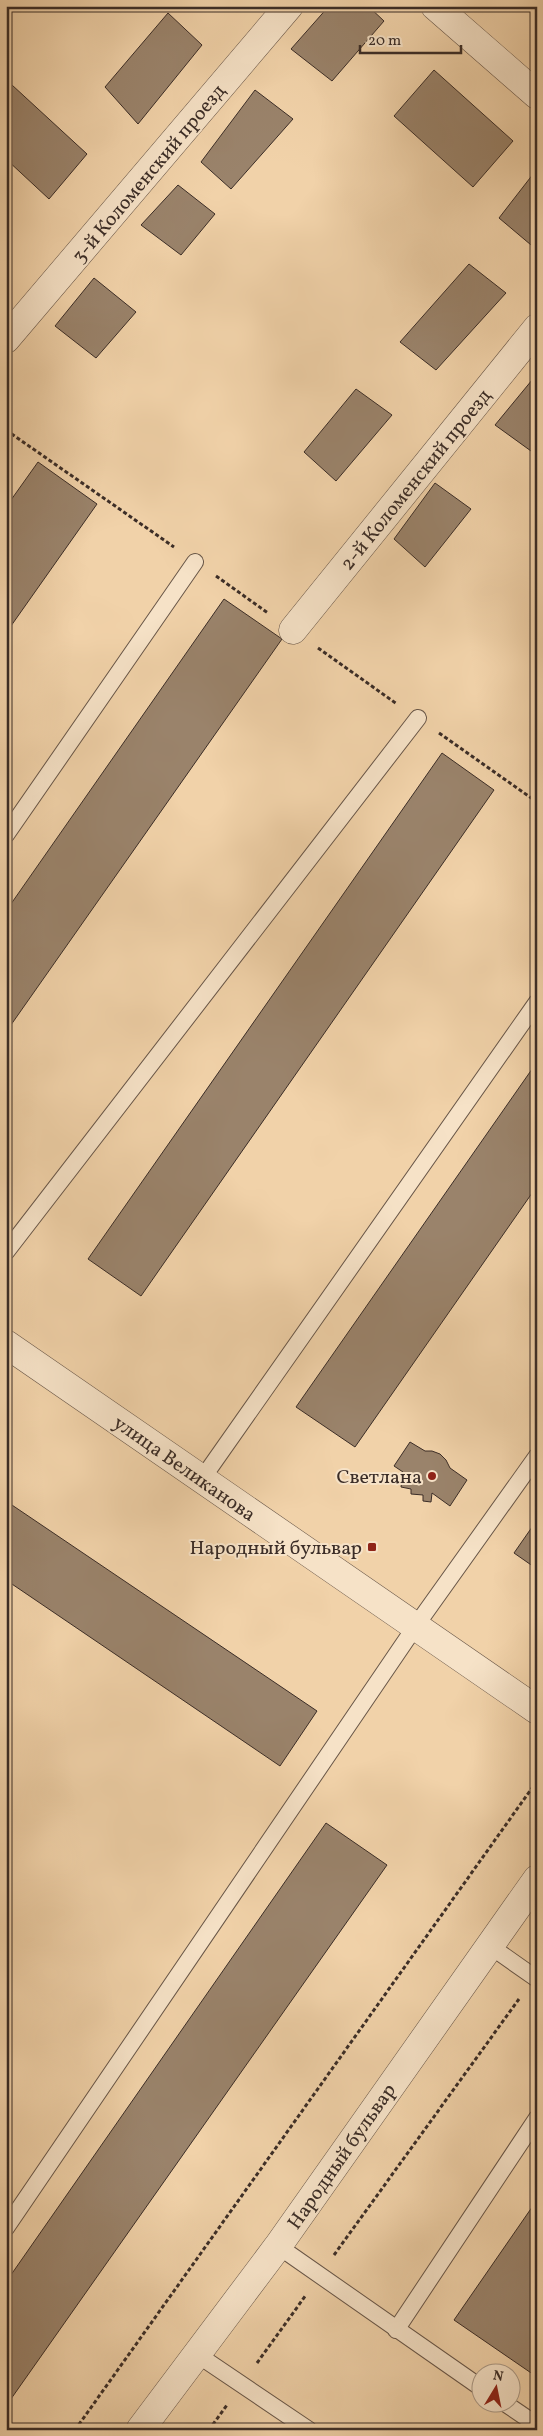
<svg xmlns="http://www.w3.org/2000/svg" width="543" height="2436" font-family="Vollkorn,serif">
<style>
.building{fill:#9a836b;stroke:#3b2d27}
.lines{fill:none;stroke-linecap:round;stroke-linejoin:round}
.service-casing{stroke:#685648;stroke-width:18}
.minor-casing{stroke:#685648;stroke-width:29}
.tertiary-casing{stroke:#685648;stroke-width:29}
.path{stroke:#3b2d27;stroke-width:3;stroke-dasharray:4 2.5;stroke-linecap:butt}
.service{stroke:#f6e2c7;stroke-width:16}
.minor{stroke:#f6e2c7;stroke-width:28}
.tertiary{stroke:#f6e2c7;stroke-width:28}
.poi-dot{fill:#8f2418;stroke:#f6e2c7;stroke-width:2}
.labels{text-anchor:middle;stroke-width:4;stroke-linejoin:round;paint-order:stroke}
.street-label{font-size:20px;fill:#3b2d27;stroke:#f6e2c7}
.poi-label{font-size:20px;fill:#3b2d27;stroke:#f6e2c7;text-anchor:end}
</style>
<rect width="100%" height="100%" fill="#f1d2a9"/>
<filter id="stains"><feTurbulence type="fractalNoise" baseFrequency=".004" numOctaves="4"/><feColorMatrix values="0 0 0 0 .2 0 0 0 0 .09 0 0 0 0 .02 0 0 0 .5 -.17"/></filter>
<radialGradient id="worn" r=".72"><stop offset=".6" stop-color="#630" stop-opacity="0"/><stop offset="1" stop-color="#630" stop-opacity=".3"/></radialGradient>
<!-- building -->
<g class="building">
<polygon points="329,6 368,6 384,21 332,81 291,49"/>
<polygon points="168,13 202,45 138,124 105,87"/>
<polygon points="434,70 513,141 473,187 394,116"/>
<polygon points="12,85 87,154 49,199 6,159 6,92"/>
<polygon points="255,90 293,119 231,189 201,162"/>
<polygon points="537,169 537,250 499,218"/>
<polygon points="178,185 215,214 181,255 141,225"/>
<polygon points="469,264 506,293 436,370 400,342"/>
<polygon points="94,278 136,312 96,358 55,326"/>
<polygon points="537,374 537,444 531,451 495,425"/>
<polygon points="356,389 392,415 336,481 304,452"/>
<polygon points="38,462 97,504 6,633 6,507"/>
<polygon points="435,483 471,509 425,567 394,539"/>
<polygon points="224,599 282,639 6,1032 6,911"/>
<polygon points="442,753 494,790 141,1296 88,1259"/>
<polygon points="537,1062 537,1186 355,1447 296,1407"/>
<polygon points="410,1442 425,1451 432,1451 440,1454 446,1460 450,1468 467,1480 450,1506 432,1493 431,1502 423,1501 423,1495 411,1494 411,1489 401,1487 403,1472 394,1466"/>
<polygon points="6,1501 317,1711 280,1766 6,1580"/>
<polygon points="537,1520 537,1569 514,1553"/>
<polygon points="326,1823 387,1865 6,2406 6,2282"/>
<polygon points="537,2200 537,2377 454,2320"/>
</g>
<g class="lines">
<defs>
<g id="service">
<polyline points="6,835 195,562"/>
<polyline points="6,1252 418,718"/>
<polyline points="202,1479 537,1002"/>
<polyline points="490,1946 537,1979"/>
<polyline points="6,2228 415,1627 537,1456"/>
<polyline points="278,2246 480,2387"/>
<polyline points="396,2330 537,2118"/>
<polyline points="195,2353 309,2430"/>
<polyline points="506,2404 537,2425"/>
</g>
<g id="minor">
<polyline points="435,6 537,95"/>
<polyline points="6,339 289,6"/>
<polyline points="293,630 537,328"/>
<polyline points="6,1344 537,1710"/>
</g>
<polyline id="tertiary" points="140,2430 278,2246 537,1879"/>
</defs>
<!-- service casing -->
<use href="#service" class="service-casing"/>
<!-- minor casing -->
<use href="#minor" class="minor-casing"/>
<!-- tertiary casing -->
<use href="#tertiary" class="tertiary-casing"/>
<!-- path -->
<g class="path">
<polyline points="6,430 174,547"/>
<polyline points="216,576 268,613"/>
<polyline points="318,648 397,704"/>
<polyline points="439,733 537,802"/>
<polyline points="334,2255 519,1999"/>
<polyline points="257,2363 306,2295"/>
<polyline points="75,2430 537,1781"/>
<polyline points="209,2430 227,2405"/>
</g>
<!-- service -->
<use href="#service" class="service"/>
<!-- minor -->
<use href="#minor" class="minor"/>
<!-- tertiary -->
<use href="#tertiary" class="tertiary"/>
</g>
<!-- markers -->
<g class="poi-dot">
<circle cx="432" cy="1476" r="5"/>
<rect x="367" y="1542" width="10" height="10" rx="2.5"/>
</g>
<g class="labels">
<!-- street labels -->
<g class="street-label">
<text transform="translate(148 173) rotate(-50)" y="7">3-й Коломенский проезд</text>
<text transform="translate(415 479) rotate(-51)" y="7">2-й Коломенский проезд</text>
<text transform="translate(185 1468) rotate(35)" y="7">улица Великанова</text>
<text transform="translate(341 2156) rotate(-55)" y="7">Народный бульвар</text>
</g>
<!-- poi labels -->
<g class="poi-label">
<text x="422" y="1483">Светлана</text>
<text x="362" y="1554">Народный бульвар</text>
</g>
</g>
<!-- margin -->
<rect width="543" height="2436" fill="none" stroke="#f1d2a9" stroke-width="25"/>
<rect x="8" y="8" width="528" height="2421" fill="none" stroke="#3b2d27" stroke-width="2.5"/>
<rect x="12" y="12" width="518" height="2411" fill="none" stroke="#3b2d27"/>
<!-- north arrow -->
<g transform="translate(496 2388) rotate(10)"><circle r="24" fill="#f6e2c7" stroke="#ab9a87"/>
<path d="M0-4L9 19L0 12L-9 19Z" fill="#8f2418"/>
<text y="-8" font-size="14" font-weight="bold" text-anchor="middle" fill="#3b2d27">N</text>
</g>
<!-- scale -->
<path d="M360 45v8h101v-8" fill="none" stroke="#3b2d27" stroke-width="2.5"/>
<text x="368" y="45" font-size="15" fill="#3b2d27" stroke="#f6e2c7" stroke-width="4" paint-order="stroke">20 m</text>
<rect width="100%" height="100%" filter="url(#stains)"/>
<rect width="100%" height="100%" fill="url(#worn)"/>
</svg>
